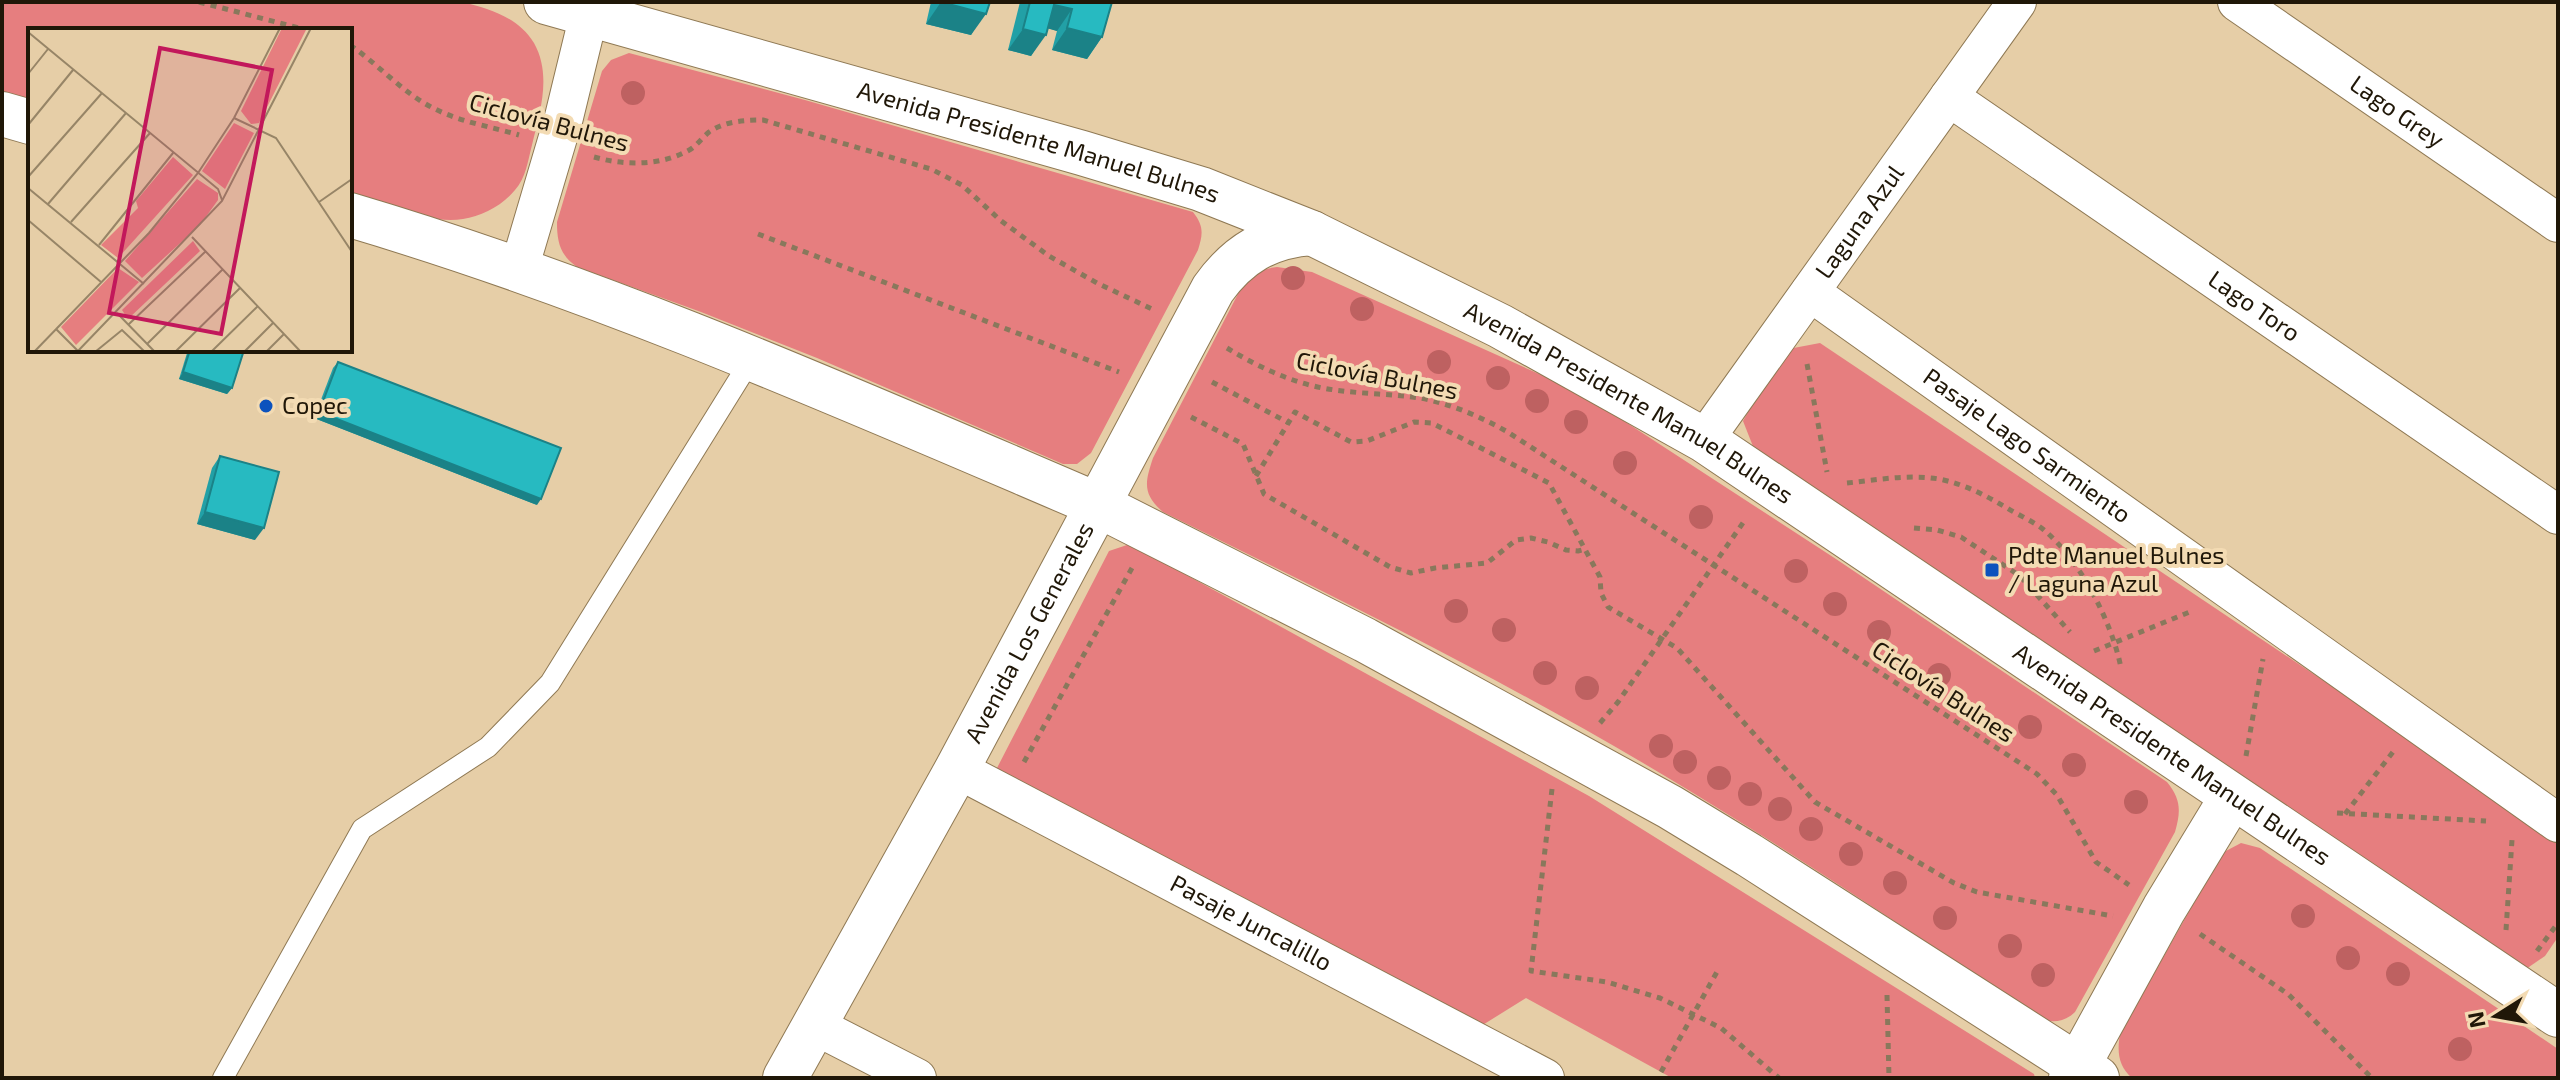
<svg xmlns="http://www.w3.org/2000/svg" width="2560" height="1080" font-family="'Exo 2',sans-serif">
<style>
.green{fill:#e67e7f}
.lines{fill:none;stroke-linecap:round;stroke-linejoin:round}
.service-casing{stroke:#8f7954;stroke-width:22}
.minor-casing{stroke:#8f7954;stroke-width:40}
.tertiary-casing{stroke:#8f7954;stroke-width:46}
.primary-casing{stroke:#8f7954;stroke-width:46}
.path{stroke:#89785c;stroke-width:5;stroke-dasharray:6 6;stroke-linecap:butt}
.service{stroke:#fff;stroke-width:20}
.minor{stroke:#fff;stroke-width:38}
.tertiary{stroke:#fff;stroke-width:44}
.primary{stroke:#fff;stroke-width:44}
.tree{fill:#be6161}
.wall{fill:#22a0a6}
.shaded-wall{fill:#1b8287}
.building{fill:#27bac1;stroke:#1b8287;stroke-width:2}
.poi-dot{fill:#0c52bd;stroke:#f3dbb3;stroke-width:3}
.labels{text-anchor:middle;stroke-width:8;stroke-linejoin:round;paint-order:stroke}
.street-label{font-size:24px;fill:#201708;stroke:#f3dbb3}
.poi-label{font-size:24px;fill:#201708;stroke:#f3dbb3;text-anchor:start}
.inset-road{fill:none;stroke:#978567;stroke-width:2}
.view{fill:#c2185b;fill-opacity:0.15;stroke:#c2185b;stroke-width:4}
.inset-edge{fill:none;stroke:#201708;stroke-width:4}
</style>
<rect width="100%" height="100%" fill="#e6cea7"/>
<!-- green -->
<g class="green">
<path d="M2,2h460c28,7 56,15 72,41 18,32 6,69 -2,102 -4,15 -6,33 -17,45 -13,16 -33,26 -52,29 -34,6 -81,-16 -113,-26v-163h-320v69l-28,-7z"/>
<path d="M629,53l176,47 388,112c11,14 10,22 5,38l-107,203 -14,11h-14l-246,-106 -116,-46 -124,-45c-17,-12 -20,-25 -20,-45l45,-151 9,-11z"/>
<path d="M1277,267l35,5 245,110 47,26 232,151 331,223c14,17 14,29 8,50l-100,180c-10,10 -22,11 -35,7 -123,-84 -247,-166 -375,-243 -162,-97 -333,-180 -502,-264 -21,-18 -18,-30 -10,-54l87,-168c11,-15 19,-21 37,-23z"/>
<polygon points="1820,343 2558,838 2558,937 2545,956 2526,969 1758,459 1743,421 1783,350"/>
<polygon points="1130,544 1589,796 2034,1074 2035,1078 1672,1078 1526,998 1473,1031 1005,788 997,768 1109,551"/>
<path d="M2241,843l19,5 298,201v29h-426c-14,-12 -15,-27 -12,-44l98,-174 6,-8z"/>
</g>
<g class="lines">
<defs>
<polyline id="service" points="223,1078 362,829 488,747 550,683 752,358"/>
<g id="minor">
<path id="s1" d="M2237,2l321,221"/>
<path id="s2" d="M1949,97l609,418"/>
<polyline points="519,269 564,117 592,2"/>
<path id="s3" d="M1810,292l748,531"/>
<path id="s4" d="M1704,440l313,-438"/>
<path id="s5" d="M957,769l588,309"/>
<polyline points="814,1025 917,1078"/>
</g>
<g id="tertiary">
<path id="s6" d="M785,1078l172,-309 256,-480c25,-35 55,-53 99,-56"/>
<polyline points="2071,1078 2164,909 2232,797"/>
</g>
<g id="primary">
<path id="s7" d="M546,2l536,151 119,36 111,44 188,93 204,114 854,575"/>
<polyline points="2,114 30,122"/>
<path d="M350,215c257,76 502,185 748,290l267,135 305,167 79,48 348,223"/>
</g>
</defs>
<!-- service casing -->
<use href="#service" class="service-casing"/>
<!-- minor casing -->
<use href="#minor" class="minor-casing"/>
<!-- tertiary casing -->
<use href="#tertiary" class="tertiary-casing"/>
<!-- primary casing -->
<use href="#primary" class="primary-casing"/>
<!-- path -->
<g class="path">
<polyline points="199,2 307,30"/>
<path d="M350,45c29,20 54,49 85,64 26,13 57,18 84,26"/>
<path d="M594,157c32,9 68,9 97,-8 7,-5 12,-12 18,-17 16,-11 36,-12 54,-12l168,49 31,16 38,35 49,36 48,27 57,27"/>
<polyline points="758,234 1119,372"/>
<path d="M1227,348c33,20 69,37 108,42 28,4 57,4 85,8 31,6 59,18 86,33l531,343 20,21 39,67 33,23"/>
<polyline points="1807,364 1827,472"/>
<polyline points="1212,382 1289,423"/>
<polyline points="1191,417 1243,444 1264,494 1390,567 1411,573 1435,568 1487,563 1516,540 1531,538 1548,542 1566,550 1578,551 1586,549"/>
<polyline points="1256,476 1295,412 1351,442 1367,441 1414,422 1432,423 1549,483 1600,577 1601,593 1608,607 1677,648 1815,802 1954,883 1977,892 2113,916"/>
<path d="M1847,483c29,-3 62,-9 92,-4 25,5 46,16 68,29 11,7 26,13 37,22 36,30 68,92 77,138"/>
<polyline points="1914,528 1937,530 1961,537 2020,576 2070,632"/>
<polyline points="2094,651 2192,611"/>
<polyline points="1600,723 1618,702 1745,520"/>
<polyline points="2246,756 2263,659"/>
<polyline points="1024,762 1132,568"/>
<polyline points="1552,789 1531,971 1607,982 1660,998 1721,1028 1779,1078"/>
<polyline points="2337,813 2486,821"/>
<polyline points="2345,814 2393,752"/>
<polyline points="2506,930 2512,840"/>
<polyline points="2200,934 2288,994 2372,1078"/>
<polyline points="2537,951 2558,923"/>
<polyline points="1887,995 1889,1078"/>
<polyline points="1661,1072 1718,970"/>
</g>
<!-- service -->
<use href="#service" class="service"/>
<!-- minor -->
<use href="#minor" class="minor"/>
<!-- tertiary -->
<use href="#tertiary" class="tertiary"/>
<!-- primary -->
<use href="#primary" class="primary"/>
</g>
<!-- trees -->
<g class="tree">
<circle cx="633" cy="93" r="12"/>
<circle cx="1293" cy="278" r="12"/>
<circle cx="1362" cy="309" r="12"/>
<circle cx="1439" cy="362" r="12"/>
<circle cx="1498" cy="378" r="12"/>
<circle cx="1537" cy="401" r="12"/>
<circle cx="1576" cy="422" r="12"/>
<circle cx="1625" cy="463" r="12"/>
<circle cx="1701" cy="517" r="12"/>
<circle cx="1796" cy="571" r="12"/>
<circle cx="1835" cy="604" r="12"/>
<circle cx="1456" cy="611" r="12"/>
<circle cx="1504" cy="630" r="12"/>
<circle cx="1879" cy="632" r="12"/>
<circle cx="1545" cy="673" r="12"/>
<circle cx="1939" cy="675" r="12"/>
<circle cx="1587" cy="688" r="12"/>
<circle cx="2030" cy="727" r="12"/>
<circle cx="1661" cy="746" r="12"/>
<circle cx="1685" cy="762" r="12"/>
<circle cx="2074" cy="765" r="12"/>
<circle cx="1719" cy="778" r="12"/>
<circle cx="1750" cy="794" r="12"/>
<circle cx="2136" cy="802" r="12"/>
<circle cx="1780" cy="809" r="12"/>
<circle cx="1811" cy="829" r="12"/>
<circle cx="1851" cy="854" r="12"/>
<circle cx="1895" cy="883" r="12"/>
<circle cx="2303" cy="916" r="12"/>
<circle cx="1945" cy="918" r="12"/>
<circle cx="2010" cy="946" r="12"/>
<circle cx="2348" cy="958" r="12"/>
<circle cx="2398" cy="974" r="12"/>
<circle cx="2043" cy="975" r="12"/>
<circle cx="2460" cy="1049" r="12"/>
</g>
<!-- wall -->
<g class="wall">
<polygon points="931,2 990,2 971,35 926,24"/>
<polygon points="1020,2 1112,2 1102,37 1087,59 1052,50 1057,31 1048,28 1031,56 1008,50"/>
<polygon points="188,350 244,350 232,388 227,394 179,379"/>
<polygon points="338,362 537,505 314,418 333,368"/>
<polygon points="220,456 255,540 197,524 212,468"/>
</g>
<!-- shaded-wall -->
<g class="shaded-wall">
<polygon points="941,2 986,14 971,35 926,24"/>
<polygon points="1054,5 1072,9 1057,31 1039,26"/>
<polygon points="1067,28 1102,37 1087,59 1052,50"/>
<polygon points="1023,29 1046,35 1031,56 1008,50"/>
<polygon points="183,372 232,388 227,394 179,379"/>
<polygon points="319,412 541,499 537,505 314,418"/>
<polygon points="205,512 264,528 255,540 197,524"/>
</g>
<!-- building -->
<g class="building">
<polygon points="941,2 990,2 986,14"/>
<polygon points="1030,2 1112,2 1102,37 1067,28 1072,9 1054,5 1046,35 1023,29"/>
<polygon points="190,350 244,350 232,388 183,372"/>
<polygon points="338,362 561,448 541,499 319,412"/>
<polygon points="220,456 279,472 264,528 205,512"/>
</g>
<!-- markers -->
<g class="poi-dot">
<circle cx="266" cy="406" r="8"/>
<rect x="1984" y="562" width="16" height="16" rx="4"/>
</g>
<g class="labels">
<!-- street labels -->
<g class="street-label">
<text dy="8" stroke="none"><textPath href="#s1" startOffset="194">Lago Grey</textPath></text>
<text transform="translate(549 123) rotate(15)" y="8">Ciclovía Bulnes</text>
<text dy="8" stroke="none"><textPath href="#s7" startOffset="512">Avenida Presidente Manuel Bulnes</textPath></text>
<text dy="8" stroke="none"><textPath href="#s4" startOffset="268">Laguna Azul</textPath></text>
<text dy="8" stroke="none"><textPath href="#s2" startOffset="370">Lago Toro</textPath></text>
<text transform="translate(1377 376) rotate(11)" y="8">Ciclovía Bulnes</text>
<text dy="8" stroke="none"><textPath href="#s7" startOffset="1160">Avenida Presidente Manuel Bulnes</textPath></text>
<text dy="8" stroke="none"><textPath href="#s3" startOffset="266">Pasaje Lago Sarmiento</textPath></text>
<text dy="8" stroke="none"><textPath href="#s6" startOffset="508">Avenida Los Generales</textPath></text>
<text transform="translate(1943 692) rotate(33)" y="8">Ciclovía Bulnes</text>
<text dy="8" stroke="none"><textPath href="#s7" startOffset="1808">Avenida Presidente Manuel Bulnes</textPath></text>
<text dy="8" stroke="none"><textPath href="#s5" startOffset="332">Pasaje Juncalillo</textPath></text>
</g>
<!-- poi labels -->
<g class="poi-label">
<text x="282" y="414">Copec</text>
<text x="2008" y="564">Pdte Manuel Bulnes<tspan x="2008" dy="28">/ Laguna Azul</tspan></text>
</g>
</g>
<!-- overview -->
<g transform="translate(28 28)">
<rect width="324" height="324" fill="#e6cea7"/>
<path d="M254,0h25l-48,95 -8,1 -10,-13zM206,95l20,10 -29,56 -23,-18zM145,129l20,18 -75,83 -17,-13 37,-37 -2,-7zM169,151l21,14v7l-18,25 -58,53 -17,-17zM165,213l7,10 -72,68 -6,-9zM90,240l21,14 -63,63 -15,-18z" fill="#e67e7f"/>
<path class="inset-road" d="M0,4l190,157 4,11M0,46l20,-25M206,90l42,20 76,114M0,97l45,-55M0,149l74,-84M0,160l116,96M291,174l33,-23M20,176l78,-91M0,192l73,62M43,194l79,-89M164,209l109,115M71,217l74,-92M89,285l38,39M101,296l77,-73M28,301l22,22M119,316l76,-75M6,324l115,-119 49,-60 36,-55 46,-90M49,324l145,-151 89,-173M67,324l27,-22 23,22M147,324l65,-64M183,324l47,-46M216,324l29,-29M238,324l18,-18"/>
<path class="view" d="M132,20l112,22 -51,264 -112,-21z"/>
<rect width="324" height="324" class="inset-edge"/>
</g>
<!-- border -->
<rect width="2560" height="1080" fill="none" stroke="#201708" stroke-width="8"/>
<!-- north arrow -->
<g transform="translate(2496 1016) rotate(259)" stroke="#f3dbb3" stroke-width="6" paint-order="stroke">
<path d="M0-6L14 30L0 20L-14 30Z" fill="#201708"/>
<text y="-12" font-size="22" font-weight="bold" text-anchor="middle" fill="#201708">N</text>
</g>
</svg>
